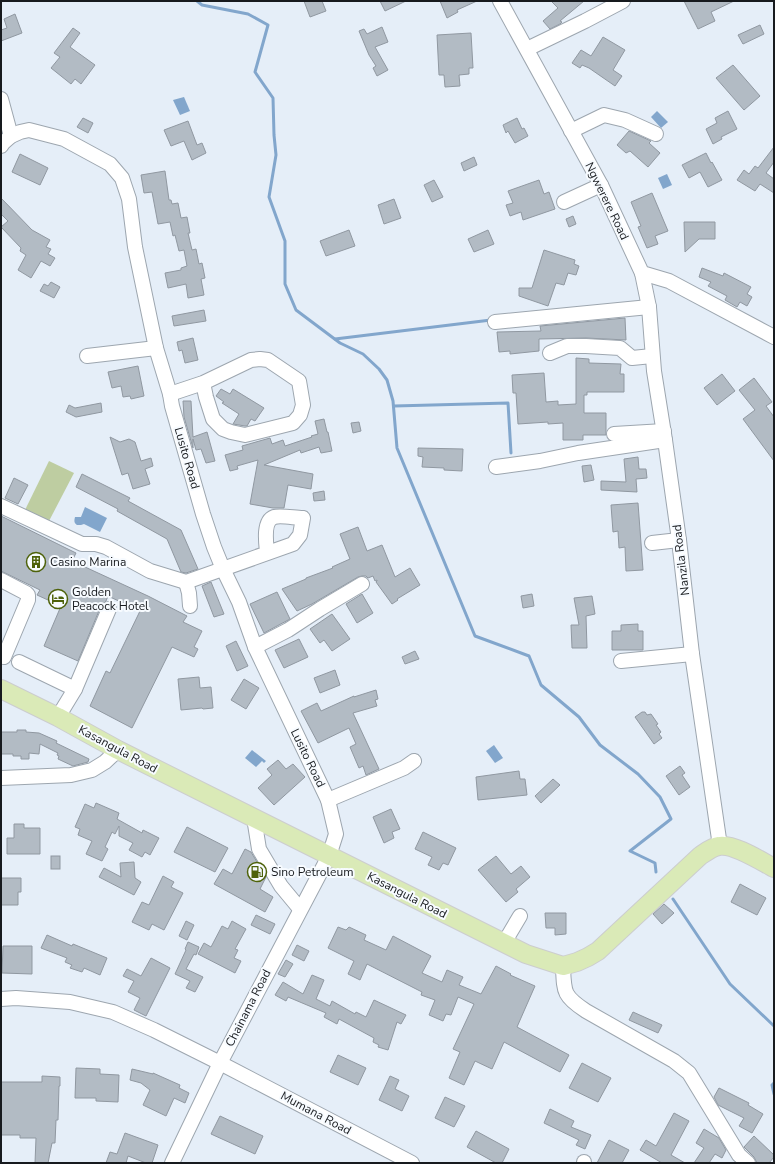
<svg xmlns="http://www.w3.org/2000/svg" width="775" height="1164" font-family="'Nunito Sans',sans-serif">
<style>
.green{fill:#becda1}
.water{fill:#82a6cc}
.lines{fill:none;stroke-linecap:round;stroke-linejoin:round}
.stream{stroke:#82a6cc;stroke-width:3}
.building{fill:#b2bbc4;stroke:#9098a1}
.minor-casing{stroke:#9da6af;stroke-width:16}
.major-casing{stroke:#cccdce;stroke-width:20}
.minor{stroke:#fff;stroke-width:14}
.major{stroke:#daeab7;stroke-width:18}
.labels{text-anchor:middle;stroke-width:4;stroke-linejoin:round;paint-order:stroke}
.street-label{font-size:12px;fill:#171a1e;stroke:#f7fbff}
.poi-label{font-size:12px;fill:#171a1e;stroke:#f7fbff;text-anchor:start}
</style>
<rect width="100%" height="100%" fill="#e5eef8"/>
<!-- green -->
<polygon class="green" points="49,461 74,473 49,521 25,510"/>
<!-- water -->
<g class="water">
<polygon points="184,97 190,111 180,115 173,100"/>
<polygon points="657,111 668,122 661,128 651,117"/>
<polygon points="667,174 672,185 663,189 658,178"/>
<path d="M85,507l22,11 -7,14 -16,-8 -3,1h-4c-3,-2 -3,-4 -2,-8h6z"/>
<polygon points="494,745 503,758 495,763 486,751"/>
<polygon points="252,750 266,761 264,763 262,761 256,767 245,758"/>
</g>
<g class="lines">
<!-- stream -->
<g class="stream">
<polyline points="197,1 202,5 248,14 268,25 255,72 273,98 274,135 276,155 269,197 285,241 285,284 296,310 340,343 363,354 379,369 387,380 393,401 397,448 475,636 529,656 541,685 579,717 600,745 638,774 660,797 671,819 630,851 655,863 656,872"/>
<polyline points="335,339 491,320"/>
<polyline points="394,406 508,403 511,453"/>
<polyline points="673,899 730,984 774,1026"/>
<polyline points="774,1083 772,1085 774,1094"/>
</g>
</g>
<!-- building -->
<g class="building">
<polygon points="304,1 322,1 326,11 310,17"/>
<polygon points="380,1 406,1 385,11"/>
<polygon points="440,1 477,1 457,10 458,12 447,18"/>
<polygon points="551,1 584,1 560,21 562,22 560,24 550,29 543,21 558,8"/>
<polygon points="684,1 734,1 711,12 715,21 698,29"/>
<polygon points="15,14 22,33 1,41 1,30 7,28 4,19"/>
<polygon points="760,25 764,34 743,44 738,35"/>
<polygon points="382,27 388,42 375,47 388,70 377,76 373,68 376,66 369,55 359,31 364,29 367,34"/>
<polygon points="73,28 80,33 70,47 95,65 81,84 75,79 71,84 51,68 60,57 54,53"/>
<polygon points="471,33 473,68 469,68 469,74 459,75 460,86 445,87 444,75 439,75 437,35"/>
<polygon points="603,37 625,50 613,70 622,76 615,86 589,68 582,65 580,68 572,63 581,50 591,56"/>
<polygon points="733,65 760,96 744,110 716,78"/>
<polygon points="728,111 737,129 721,137 722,139 713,144 706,129 717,123 715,118"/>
<polygon points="83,118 93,123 88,133 77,127"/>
<polygon points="517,118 522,129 524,128 528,136 515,143 508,131 506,133 503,125"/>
<polygon points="188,121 197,145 202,143 206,153 192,160 184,141 171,146 164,130"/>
<polygon points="629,131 651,141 649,143 660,153 648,167 630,151 626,153 617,145"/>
<polygon points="774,147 774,162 766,173 774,179 774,193 760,184 755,191 737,180 744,170 749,174 755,166 758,168"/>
<polygon points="706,153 711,163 712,162 722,180 708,187 700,172 689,178 682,165"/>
<polygon points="20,154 48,168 40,185 12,172"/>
<polygon points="474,157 477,165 464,171 461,163"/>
<polygon points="165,171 169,200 171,200 172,204 178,203 181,218 187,217 190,233 188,233 192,250 196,249 199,264 202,263 205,278 201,279 204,295 188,298 186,284 168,288 165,273 181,270 181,268 187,266 184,250 179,251 175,235 173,236 170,222 158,224 152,192 144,193 141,175"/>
<polygon points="434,180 443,197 432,202 424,185"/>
<polygon points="539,180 544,194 549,192 555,209 523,220 521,212 510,216 506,205 513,203 508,191"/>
<polygon points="652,193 668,231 655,236 658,244 647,248 638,227 641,226 631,202"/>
<polygon points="1,198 32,230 50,240 46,247 51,249 48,254 55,258 50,266 41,261 31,278 18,270 26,255 20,251 21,248 1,227 8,221 1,214"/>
<polygon points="394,199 401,218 384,224 378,205"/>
<polygon points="573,216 576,224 569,227 566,219"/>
<polygon points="684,222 715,222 715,239 699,239 685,252"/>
<polygon points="349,230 355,246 326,256 320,241"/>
<polygon points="488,230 494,244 474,252 468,239"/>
<polygon points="544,250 575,260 574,264 579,266 576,275 568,273 564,285 556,283 548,306 519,296 519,288 532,288"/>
<polygon points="702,268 723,276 724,273 751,287 747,294 752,297 747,306 740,302 737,307 725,300 727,296 708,286 711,282 699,277"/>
<polygon points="51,282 60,287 54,298 40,291 44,284 48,286"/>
<polygon points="204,310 206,321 174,326 172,316"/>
<polygon points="625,318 626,340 586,338 539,339 539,351 510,354 510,351 499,352 497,332 541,331 540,326"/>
<polygon points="193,338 198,360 185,363 182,350 179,351 177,342"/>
<polygon points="576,358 589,359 589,363 621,364 620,374 624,374 624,392 587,392 587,395 584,395 584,413 606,413 606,435 583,435 583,440 563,440 563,423 548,424 548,422 518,424 516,393 513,393 512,375 544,373 546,402 558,401 558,405 576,404"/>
<polygon points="138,366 144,396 131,399 130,396 123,397 121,386 112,388 108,372"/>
<polygon points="722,374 735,391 717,405 704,388"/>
<polygon points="754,378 772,402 766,406 774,417 774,461 743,419 755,410 739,390"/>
<polygon points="221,389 230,394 233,389 264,408 255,421 251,419 247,426 245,426 233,424 239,414 222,403 224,402 216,396"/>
<polygon points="183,401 191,401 193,437 207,432 215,461 206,463 201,449 196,450 193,439 193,448 184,417"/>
<polygon points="101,403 102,412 76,417 66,412 69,405 75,408"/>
<polygon points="324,419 327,432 328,432 332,451 321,453 319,447 301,453 300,450 264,465 313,474 311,489 288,485 284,508 273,508 250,504 258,460 237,466 238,469 230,471 225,455 243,450 242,446 270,438 272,444 283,440 285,446 312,437 311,436 318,434 315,421"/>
<polygon points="359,422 361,431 353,433 351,423"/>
<polygon points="110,437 120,442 129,439 135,442 141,461 151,458 153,466 145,469 150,484 133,489 128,473 122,475"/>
<polygon points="418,448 463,449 462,471 444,470 444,468 422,467 423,457 418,456"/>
<polygon points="638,457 639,469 646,469 647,478 636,479 637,492 601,490 601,481 626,482 624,459"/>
<polygon points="591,465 594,480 584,482 582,466"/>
<polygon points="82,474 130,498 128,501 181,530 198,569 186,573 181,572 167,539 117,511 118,509 76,487"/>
<polygon points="14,478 28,485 18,504 5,498"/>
<polygon points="324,491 325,500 314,501 313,493"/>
<polygon points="638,503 643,570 626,571 625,547 619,548 618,531 613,532 611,505"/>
<polygon points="1,516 76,553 72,561 148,596 187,616 183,622 202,631 194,647 198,649 194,657 172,647 132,728 90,706 106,671 110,673 140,611 108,596 106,601 101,606 78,661 44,646 61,606 37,595 40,590 1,571"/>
<polygon points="358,527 367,551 382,545 395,577 410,568 420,585 397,599 398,600 392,604 376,582 377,581 377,580 375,581 373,576 368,578 366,576 362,576 358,577 312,604 297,611 282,589 306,579 306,578 333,568 332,567 350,559 340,534"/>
<polygon points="211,582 224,614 214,617 202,586"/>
<polygon points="277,592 290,619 264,633 250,604"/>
<polygon points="362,594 373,613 357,623 346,604"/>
<polygon points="532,594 534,606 523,608 521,596"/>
<polygon points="592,596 595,614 586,616 587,648 572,648 571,625 579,625 574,598"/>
<polygon points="332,614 350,639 332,651 324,640 320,643 310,629"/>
<polygon points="638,624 638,631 643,631 643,650 612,650 612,631 621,631 621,625"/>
<polygon points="299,639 308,657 284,668 275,650"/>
<polygon points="236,641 248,666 237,671 226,646"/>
<polygon points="415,651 419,659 405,664 402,657"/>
<polygon points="335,670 340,685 320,693 314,678"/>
<polygon points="199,677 200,688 211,687 213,708 203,709 202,708 181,710 178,679"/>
<polygon points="244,679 259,688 246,709 231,700"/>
<polygon points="376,690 378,699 375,700 377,706 353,713 379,769 366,775 363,766 359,768 350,747 356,744 349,728 318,743 301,711 317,703 321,711 354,696 354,697"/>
<polygon points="642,712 645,712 647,715 651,714 658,724 656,725 661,732 659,734 662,738 654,744 635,717"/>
<polygon points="17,730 26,730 26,732 39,733 57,741 56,743 89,759 88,762 73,766 58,759 59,756 57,755 58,753 40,744 39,754 29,753 29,759 21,759 21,756 13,756 13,754 1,754 1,732 17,732"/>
<polygon points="278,760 286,769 293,764 305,777 274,805 258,788 272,775 267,769"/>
<polygon points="680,766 685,773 682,775 690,787 679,795 666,776"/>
<polygon points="519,771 520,779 525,779 527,795 478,800 476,777"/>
<polygon points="553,779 560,785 541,803 535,796"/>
<polygon points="96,803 119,813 117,819 142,833 143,830 159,838 150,855 145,852 142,857 129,850 133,843 119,836 119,826 115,834 112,832 105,847 108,849 102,861 86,854 92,841 78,835 80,829 75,827 85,804 94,808"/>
<polygon points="391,809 400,829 392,832 394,838 384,843 373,817"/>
<polygon points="14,824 24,824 24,828 40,828 40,854 7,854 7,838 14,838"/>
<polygon points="187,827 228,848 215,872 174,852"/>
<polygon points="423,832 456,848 448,865 443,863 439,870 428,865 432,857 415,849"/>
<polygon points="245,849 251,852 266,877 260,889 273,897 265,912 214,884 223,869 232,874"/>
<rect x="51" y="856" width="9" height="13"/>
<polygon points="496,856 511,874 521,866 530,877 516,889 518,892 506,902 478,870"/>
<polygon points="134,862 135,878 141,882 134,895 99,877 104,868 121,877 120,863"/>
<polygon points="163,876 174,882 171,887 183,893 164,930 152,924 149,930 132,922 142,902 149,905"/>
<polygon points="1,878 21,878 21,892 18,892 18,905 1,905"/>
<polygon points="740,884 766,898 757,915 731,902"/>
<polygon points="664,904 674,913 662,924 653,914"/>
<polygon points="545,913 566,913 566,934 555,935 555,928 546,928"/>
<polygon points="256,915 275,924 270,934 251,925"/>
<polygon points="186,921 194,925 187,940 179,936"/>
<polygon points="232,921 246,929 235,949 238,950 234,958 241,961 235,973 198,954 204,943 211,947 222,926 228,929"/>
<polygon points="338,927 346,930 349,927 366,935 364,940 386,950 393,936 431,956 422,973 442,982 447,970 463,977 459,985 481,994 496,966 511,974 510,975 535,986 517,1027 569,1055 560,1072 504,1042 492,1069 475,1061 464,1085 449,1078 460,1052 453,1049 474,1004 458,997 451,1015 446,1014 443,1021 429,1015 435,1000 421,995 422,992 367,964 360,980 348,974 354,961 328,948"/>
<polygon points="47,935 72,946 73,944 107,958 100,975 84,968 82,972 70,968 72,965 65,962 67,958 41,948"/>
<polygon points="188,942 199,947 196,955 194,954 186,969 203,977 195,992 186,988 190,981 175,974 186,950 185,949"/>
<polygon points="297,945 309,951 304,961 292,955"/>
<polygon points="3,946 32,946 32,974 2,973"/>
<polygon points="151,958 170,968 146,1016 134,1010 140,998 128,992 134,981 123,976 127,969 141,976"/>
<polygon points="286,960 293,964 285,977 278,974"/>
<polygon points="312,975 324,980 316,999 330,1006 332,1001 355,1014 356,1012 366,1017 374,1000 406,1015 401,1024 397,1022 388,1050 378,1047 379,1045 373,1042 374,1038 339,1019 337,1024 324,1017 326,1013 288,997 286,1001 275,995 283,982 303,994"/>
<polygon points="633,1012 662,1025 658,1033 629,1020"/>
<polygon points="338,1055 366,1068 358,1085 330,1072"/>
<polygon points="582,1063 611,1078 598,1102 569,1088"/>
<polygon points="76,1068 100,1069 100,1074 119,1075 118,1102 96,1101 96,1098 75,1098"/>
<polygon points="132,1069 153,1074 153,1073 180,1085 179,1088 189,1093 185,1103 174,1098 166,1116 143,1105 150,1090 141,1083 130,1080"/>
<polygon points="42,1076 60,1077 60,1086 59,1086 58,1120 56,1120 55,1143 52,1143 48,1163 35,1163 36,1138 20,1138 20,1135 1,1135 1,1082 42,1082"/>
<polygon points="390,1076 399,1080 395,1089 409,1096 402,1111 379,1100"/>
<polygon points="719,1088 749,1103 748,1105 763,1114 752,1133 739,1126 744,1118 718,1105 714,1097"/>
<polygon points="445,1097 465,1106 454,1127 435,1118"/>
<polygon points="550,1109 574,1121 571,1127 591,1135 585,1149 576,1145 579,1140 544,1123"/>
<polygon points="674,1113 689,1121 671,1155 685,1163 662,1163 640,1150 646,1140 656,1146"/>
<polygon points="220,1116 263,1136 255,1154 211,1134"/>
<polygon points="704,1129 719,1138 726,1150 722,1158 715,1154 709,1163 694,1163 704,1148 696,1143"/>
<polygon points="476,1131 509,1149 502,1163 496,1163 467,1147"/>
<polygon points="125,1133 158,1145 152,1163 146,1163 128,1156 126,1163 106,1163 110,1152 117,1154"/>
<polygon points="754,1136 774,1155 774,1157 769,1163 757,1163 754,1157 744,1147"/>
<polygon points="609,1140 629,1150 622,1163 597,1163"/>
</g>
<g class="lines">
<defs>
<g id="minor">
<polyline points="500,1 601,185 642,273 669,281 774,337"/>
<polyline points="527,49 585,21 623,1"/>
<polyline points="1,99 11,136"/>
<polyline points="571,131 604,115 625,120 656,134"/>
<polyline points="1,146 3,143 11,136 20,132 29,130 64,139 110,164 122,178 129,199 135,247 156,348 170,394 172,406 203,514 214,547 223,569 239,602 255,647 328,800 336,834 329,856 220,1063 172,1163"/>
<polyline points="564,202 601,185"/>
<polyline points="642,273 649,307 654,371 665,440 679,540 692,654 720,846"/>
<polyline points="495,322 649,307"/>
<polyline points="550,353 567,346 586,346 620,348 632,358 652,356"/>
<polyline points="87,356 156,348"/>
<polyline points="170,394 203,383 251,360 260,359 268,360 299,381 303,405 300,415 293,423 245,435 231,432 223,429 213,419 206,397 203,383"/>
<polyline points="614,434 664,431"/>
<polyline points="496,467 540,461 578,453 665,440"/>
<path d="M1,506l81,38h14l10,3 44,24 36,11 107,-38 7,-9 3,-17c-8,0 -22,-3 -29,-1 -11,4 -8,26 -7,35"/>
<polyline points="652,543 679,540"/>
<polyline points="1,580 26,593 28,595 28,600 4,657 1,655"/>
<polyline points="186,582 189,593 190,606"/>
<polyline points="255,647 288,630 320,609 362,584"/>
<polyline points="621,661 692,654"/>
<polyline points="19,662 75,689"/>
<polyline points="58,717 75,689 109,609"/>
<polyline points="1,778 71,775 92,770 105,762 118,750"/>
<polyline points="328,800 404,768 414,761"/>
<polyline points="254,818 259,849 281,886 300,909"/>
<polyline points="504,943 520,916"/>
<path d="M563,966c1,26 0,30 23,45l88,50 15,12 50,82 9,8"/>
<polyline points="1,999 16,998 70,1002 113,1012 154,1030 220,1063 412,1163"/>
<polyline points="584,1163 584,1162"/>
</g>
<path id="major" d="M1,689l57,28 60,33 408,204 37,12 14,-4 11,-5 10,-6 102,-95c6,-4 12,-9 19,-10 14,-3 42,15 55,22"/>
</defs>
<!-- minor casing -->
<use href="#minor" class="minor-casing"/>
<!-- major casing -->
<use href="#major" class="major-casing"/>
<!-- minor -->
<use href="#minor" class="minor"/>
<!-- major -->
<use href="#major" class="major"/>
</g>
<!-- icons -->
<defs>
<symbol id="building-ring" viewBox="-11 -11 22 22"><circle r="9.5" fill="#f7fbff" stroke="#4e620a" stroke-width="1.5"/><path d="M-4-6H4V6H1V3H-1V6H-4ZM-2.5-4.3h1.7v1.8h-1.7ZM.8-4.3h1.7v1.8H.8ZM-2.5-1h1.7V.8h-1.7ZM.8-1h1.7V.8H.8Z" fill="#4e620a"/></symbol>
<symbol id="hotel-ring" viewBox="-11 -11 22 22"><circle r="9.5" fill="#f7fbff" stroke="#4e620a" stroke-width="1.5"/><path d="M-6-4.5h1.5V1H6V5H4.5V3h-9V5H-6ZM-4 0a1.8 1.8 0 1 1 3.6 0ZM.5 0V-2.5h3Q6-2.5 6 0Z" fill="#4e620a"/></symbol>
<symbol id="fuel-ring" viewBox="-11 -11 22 22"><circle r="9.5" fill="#f7fbff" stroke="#4e620a" stroke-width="1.5"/><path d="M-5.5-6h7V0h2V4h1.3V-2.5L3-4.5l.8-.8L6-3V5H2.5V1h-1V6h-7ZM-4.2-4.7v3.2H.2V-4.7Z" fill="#4e620a"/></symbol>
</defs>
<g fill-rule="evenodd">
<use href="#building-ring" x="25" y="551" width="22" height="22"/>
<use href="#hotel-ring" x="47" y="588" width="22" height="22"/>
<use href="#fuel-ring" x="246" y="861" width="22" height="22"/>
</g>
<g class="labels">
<!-- street labels -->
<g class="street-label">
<text transform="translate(607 201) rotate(64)" y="4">Ngwerere Road</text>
<text transform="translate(187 458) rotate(74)" y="4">Lusito Road</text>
<text transform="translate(681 560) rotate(-97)" y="4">Nanzila Road</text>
<text transform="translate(118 749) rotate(28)" y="4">Kasangula Road</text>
<text transform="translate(308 758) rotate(64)" y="4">Lusito Road</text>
<text transform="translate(407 895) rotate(27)" y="4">Kasangula Road</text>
<text transform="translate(248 1008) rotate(-63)" y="4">Chainama Road</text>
<text transform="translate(316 1113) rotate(28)" y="4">Mumana Road</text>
</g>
<!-- poi labels -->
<g class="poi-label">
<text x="50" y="566">Casino Marina</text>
<text x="72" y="596">Golden<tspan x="72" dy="14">Peacock Hotel</tspan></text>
<text x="271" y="876">Sino Petroleum</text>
</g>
</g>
<!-- border -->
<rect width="775" height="1164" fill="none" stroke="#171a1e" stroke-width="4"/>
</svg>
